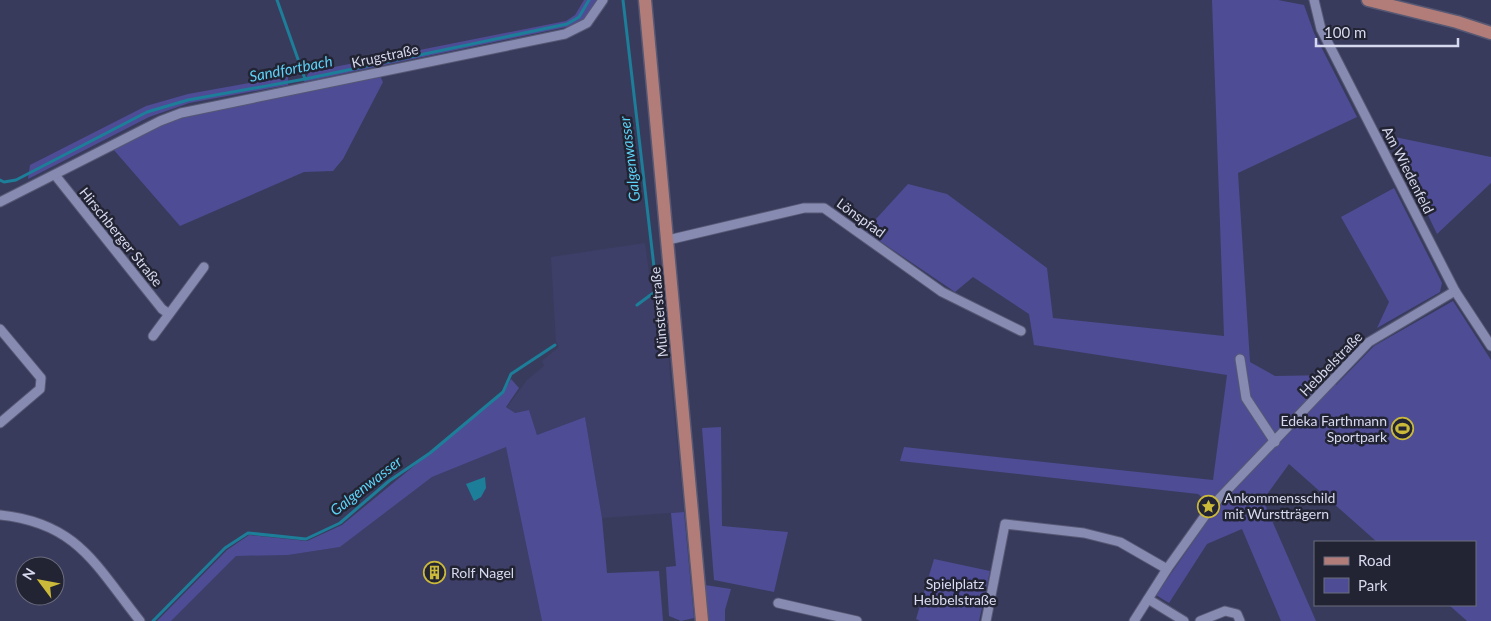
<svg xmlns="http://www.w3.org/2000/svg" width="1491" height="621" font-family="Lato,sans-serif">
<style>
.built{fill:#3e3f68}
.green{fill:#4e4c95}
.water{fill:#1d7e99}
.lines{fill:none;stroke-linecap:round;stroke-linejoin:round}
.stream{stroke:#1d7e99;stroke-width:3}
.minor-casing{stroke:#575874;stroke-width:11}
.major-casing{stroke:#575874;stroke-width:15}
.minor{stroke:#878ab1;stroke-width:9}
.major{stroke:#b27d78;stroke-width:12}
.labels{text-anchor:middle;stroke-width:5;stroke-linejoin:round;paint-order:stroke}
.street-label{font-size:14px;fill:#d6d8ed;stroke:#232433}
.poi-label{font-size:14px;fill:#d6d8ed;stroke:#232433;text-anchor:start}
.park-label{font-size:14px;fill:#dadcf1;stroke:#232433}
.water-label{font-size:15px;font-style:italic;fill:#5cd3f7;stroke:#232433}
</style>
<rect width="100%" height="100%" fill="#393b5c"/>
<!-- built -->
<g class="built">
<polygon points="645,243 651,288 665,324 684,512 602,518 585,417 537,435 529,410 515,413 507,407 527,380 544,366 542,361 559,347 556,342 551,257"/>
<polygon points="506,447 542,621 171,621 236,556 288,555 340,547 432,477"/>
</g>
<!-- green -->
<g class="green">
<polygon points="584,0 598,0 586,18 576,25 304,82 309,72 566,21 575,15"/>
<polygon points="1212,0 1278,0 1304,5 1314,33 1357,117 1238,173 1250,362 1275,376 1331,375 1336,385 1374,346 1453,301 1491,360 1491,621 1467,621 1449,605 1475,605 1475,542 1377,542 1289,464 1263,500 1316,621 1281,621 1242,529 1207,544 1169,603 1156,595 1216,509 1198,494 900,461 904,447 1213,480 1227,375 1034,345 1029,314 973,277 955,292 865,231 908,184 947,194 1047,268 1053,318 1224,336"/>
<polygon points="288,76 288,85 189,103 149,117 28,179 30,165 146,106 188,94"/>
<polygon points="380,76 383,82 343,159 333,171 304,172 180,226 113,149 162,125 184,117"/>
<polygon points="1390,136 1491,157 1491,183 1437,234"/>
<polygon points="1394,188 1442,283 1440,292 1377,328 1389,302 1341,217"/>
<polygon points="511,379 519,388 506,407 515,413 529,410 537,435 585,417 602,518 607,573 659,571 663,621 542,621 506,447 432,477 340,547 288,555 236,556 171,621 157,621 227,550 249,535 307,541 342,525 504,392"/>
<polygon points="721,427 722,526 788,532 774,592 714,580 702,428"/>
<polygon points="684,512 694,618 681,621 669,616 666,567 676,566 671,513"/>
<polygon points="934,559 990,571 979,621 920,621 916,619"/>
<polygon points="705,585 731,589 725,610 725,621 708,621"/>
</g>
<!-- water -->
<polygon class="water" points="485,477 486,488 481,497 474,501 466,484"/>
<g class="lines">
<!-- stream -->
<g class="stream">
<polyline points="277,0 305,79"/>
<polyline points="623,0 656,284 656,291 637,305"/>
<polyline points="0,180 4,182 16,180 147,112 188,100 305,79 567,24 579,17 589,0"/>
<polyline points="153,621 225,548 248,533 306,539 340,523 389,481 430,453 503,392 511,374 555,345"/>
</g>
<defs>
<g id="minor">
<polyline points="1314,0 1321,29 1455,291 1491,346"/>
<polyline points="55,175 162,309 169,314"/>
<polyline points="0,202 160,121 181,113 565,34 587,23 603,0"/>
<polyline points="668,240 804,208 824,208 942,292 1021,331"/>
<polyline points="0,329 41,378 40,389 0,423"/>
<polyline points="153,336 204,267"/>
<polyline points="1240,359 1246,398 1275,442"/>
<path d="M0,515c78,8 96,51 140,106"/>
<polyline points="1167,569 1212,506 1369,342 1455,291"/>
<polyline points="1148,599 1184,621"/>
<polyline points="778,603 857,621"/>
<polyline points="986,621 1005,524 1084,533 1120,542 1167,569 1134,621"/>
<polyline points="1200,621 1225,611 1237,614 1240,621"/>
</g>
<g id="major">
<polyline points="645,0 702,621"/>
<polyline points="1368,0 1457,22 1491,33"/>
</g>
</defs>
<!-- minor casing -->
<use href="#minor" class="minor-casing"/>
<!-- major casing -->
<use href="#major" class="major-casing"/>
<!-- minor -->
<use href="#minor" class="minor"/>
<!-- major -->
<use href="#major" class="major"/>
</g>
<!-- icons -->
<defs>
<symbol id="stadium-ring" viewBox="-11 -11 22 22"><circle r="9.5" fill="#232433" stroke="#cbba39" stroke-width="1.5"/><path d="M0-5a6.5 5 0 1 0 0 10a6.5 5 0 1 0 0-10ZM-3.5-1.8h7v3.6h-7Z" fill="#cbba39"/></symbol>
<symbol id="sight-ring" viewBox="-11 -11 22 22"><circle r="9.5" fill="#232433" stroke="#cbba39" stroke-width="1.5"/><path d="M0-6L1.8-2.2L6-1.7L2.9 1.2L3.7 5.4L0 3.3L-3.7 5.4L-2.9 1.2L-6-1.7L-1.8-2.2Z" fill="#cbba39"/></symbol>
<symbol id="building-ring" viewBox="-11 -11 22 22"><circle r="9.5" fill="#232433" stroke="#cbba39" stroke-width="1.5"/><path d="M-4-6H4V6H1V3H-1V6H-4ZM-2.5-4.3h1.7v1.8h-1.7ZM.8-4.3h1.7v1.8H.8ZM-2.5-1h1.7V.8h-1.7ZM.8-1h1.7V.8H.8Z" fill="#cbba39"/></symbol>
</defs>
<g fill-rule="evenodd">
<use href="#stadium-ring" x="1390" y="416" width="25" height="25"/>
<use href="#sight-ring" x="1196" y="494" width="25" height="25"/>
<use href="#building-ring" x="422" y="560" width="25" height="25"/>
</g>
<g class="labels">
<!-- street labels -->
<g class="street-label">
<text transform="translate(385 56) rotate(-12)" y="5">Krugstraße</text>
<text transform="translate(1408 170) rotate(63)" y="5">Am Wiedenfeld</text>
<text transform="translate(861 218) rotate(36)" y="5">Lönspfad</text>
<text transform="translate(121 237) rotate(51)" y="5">Hirschberger Straße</text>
<text transform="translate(659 312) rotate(-95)" y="5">Münsterstraße</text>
<text transform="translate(1331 364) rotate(-46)" y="5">Hebbelstraße</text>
</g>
<!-- poi labels -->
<g class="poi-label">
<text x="1387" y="426" text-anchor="end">Edeka Farthmann<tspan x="1387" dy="16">Sportpark</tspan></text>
<text x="1224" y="503">Ankommensschild<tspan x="1224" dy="16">mit Wurstträgern</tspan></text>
<text x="451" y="578">Rolf Nagel</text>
</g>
<!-- park labels -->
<g class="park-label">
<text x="955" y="589">Spielplatz<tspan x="955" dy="16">Hebbelstraße</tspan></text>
</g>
<!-- water labels -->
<g class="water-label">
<text transform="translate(291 69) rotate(-11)" y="5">Sandfortbach</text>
<text transform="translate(630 159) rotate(-97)" y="5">Galgenwasser</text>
<text transform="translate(366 486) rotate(-38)" y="5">Galgenwasser</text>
</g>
</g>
<!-- legend -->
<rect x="1314" y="541" width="162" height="65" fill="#232433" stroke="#6b6c7d"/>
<rect x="1324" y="557" width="25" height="8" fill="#b27d78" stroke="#6b6c7d"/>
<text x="1358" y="566" font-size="15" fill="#d6d8ed">Road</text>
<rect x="1324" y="578" width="25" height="15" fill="#4e4c95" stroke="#6b6c7d"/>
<text x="1358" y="591" font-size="15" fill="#d6d8ed">Park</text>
<!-- north arrow -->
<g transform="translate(40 581) rotate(302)"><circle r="24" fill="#232433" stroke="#6b6c7d"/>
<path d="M0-4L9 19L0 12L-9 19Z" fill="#cbba39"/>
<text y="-8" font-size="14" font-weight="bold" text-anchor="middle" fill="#d6d8ed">N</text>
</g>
<!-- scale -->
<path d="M1316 38v8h142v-8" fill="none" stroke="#d6d8ed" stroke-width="2.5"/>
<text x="1324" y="38" font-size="15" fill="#d6d8ed" stroke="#232433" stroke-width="4" paint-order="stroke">100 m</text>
</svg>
